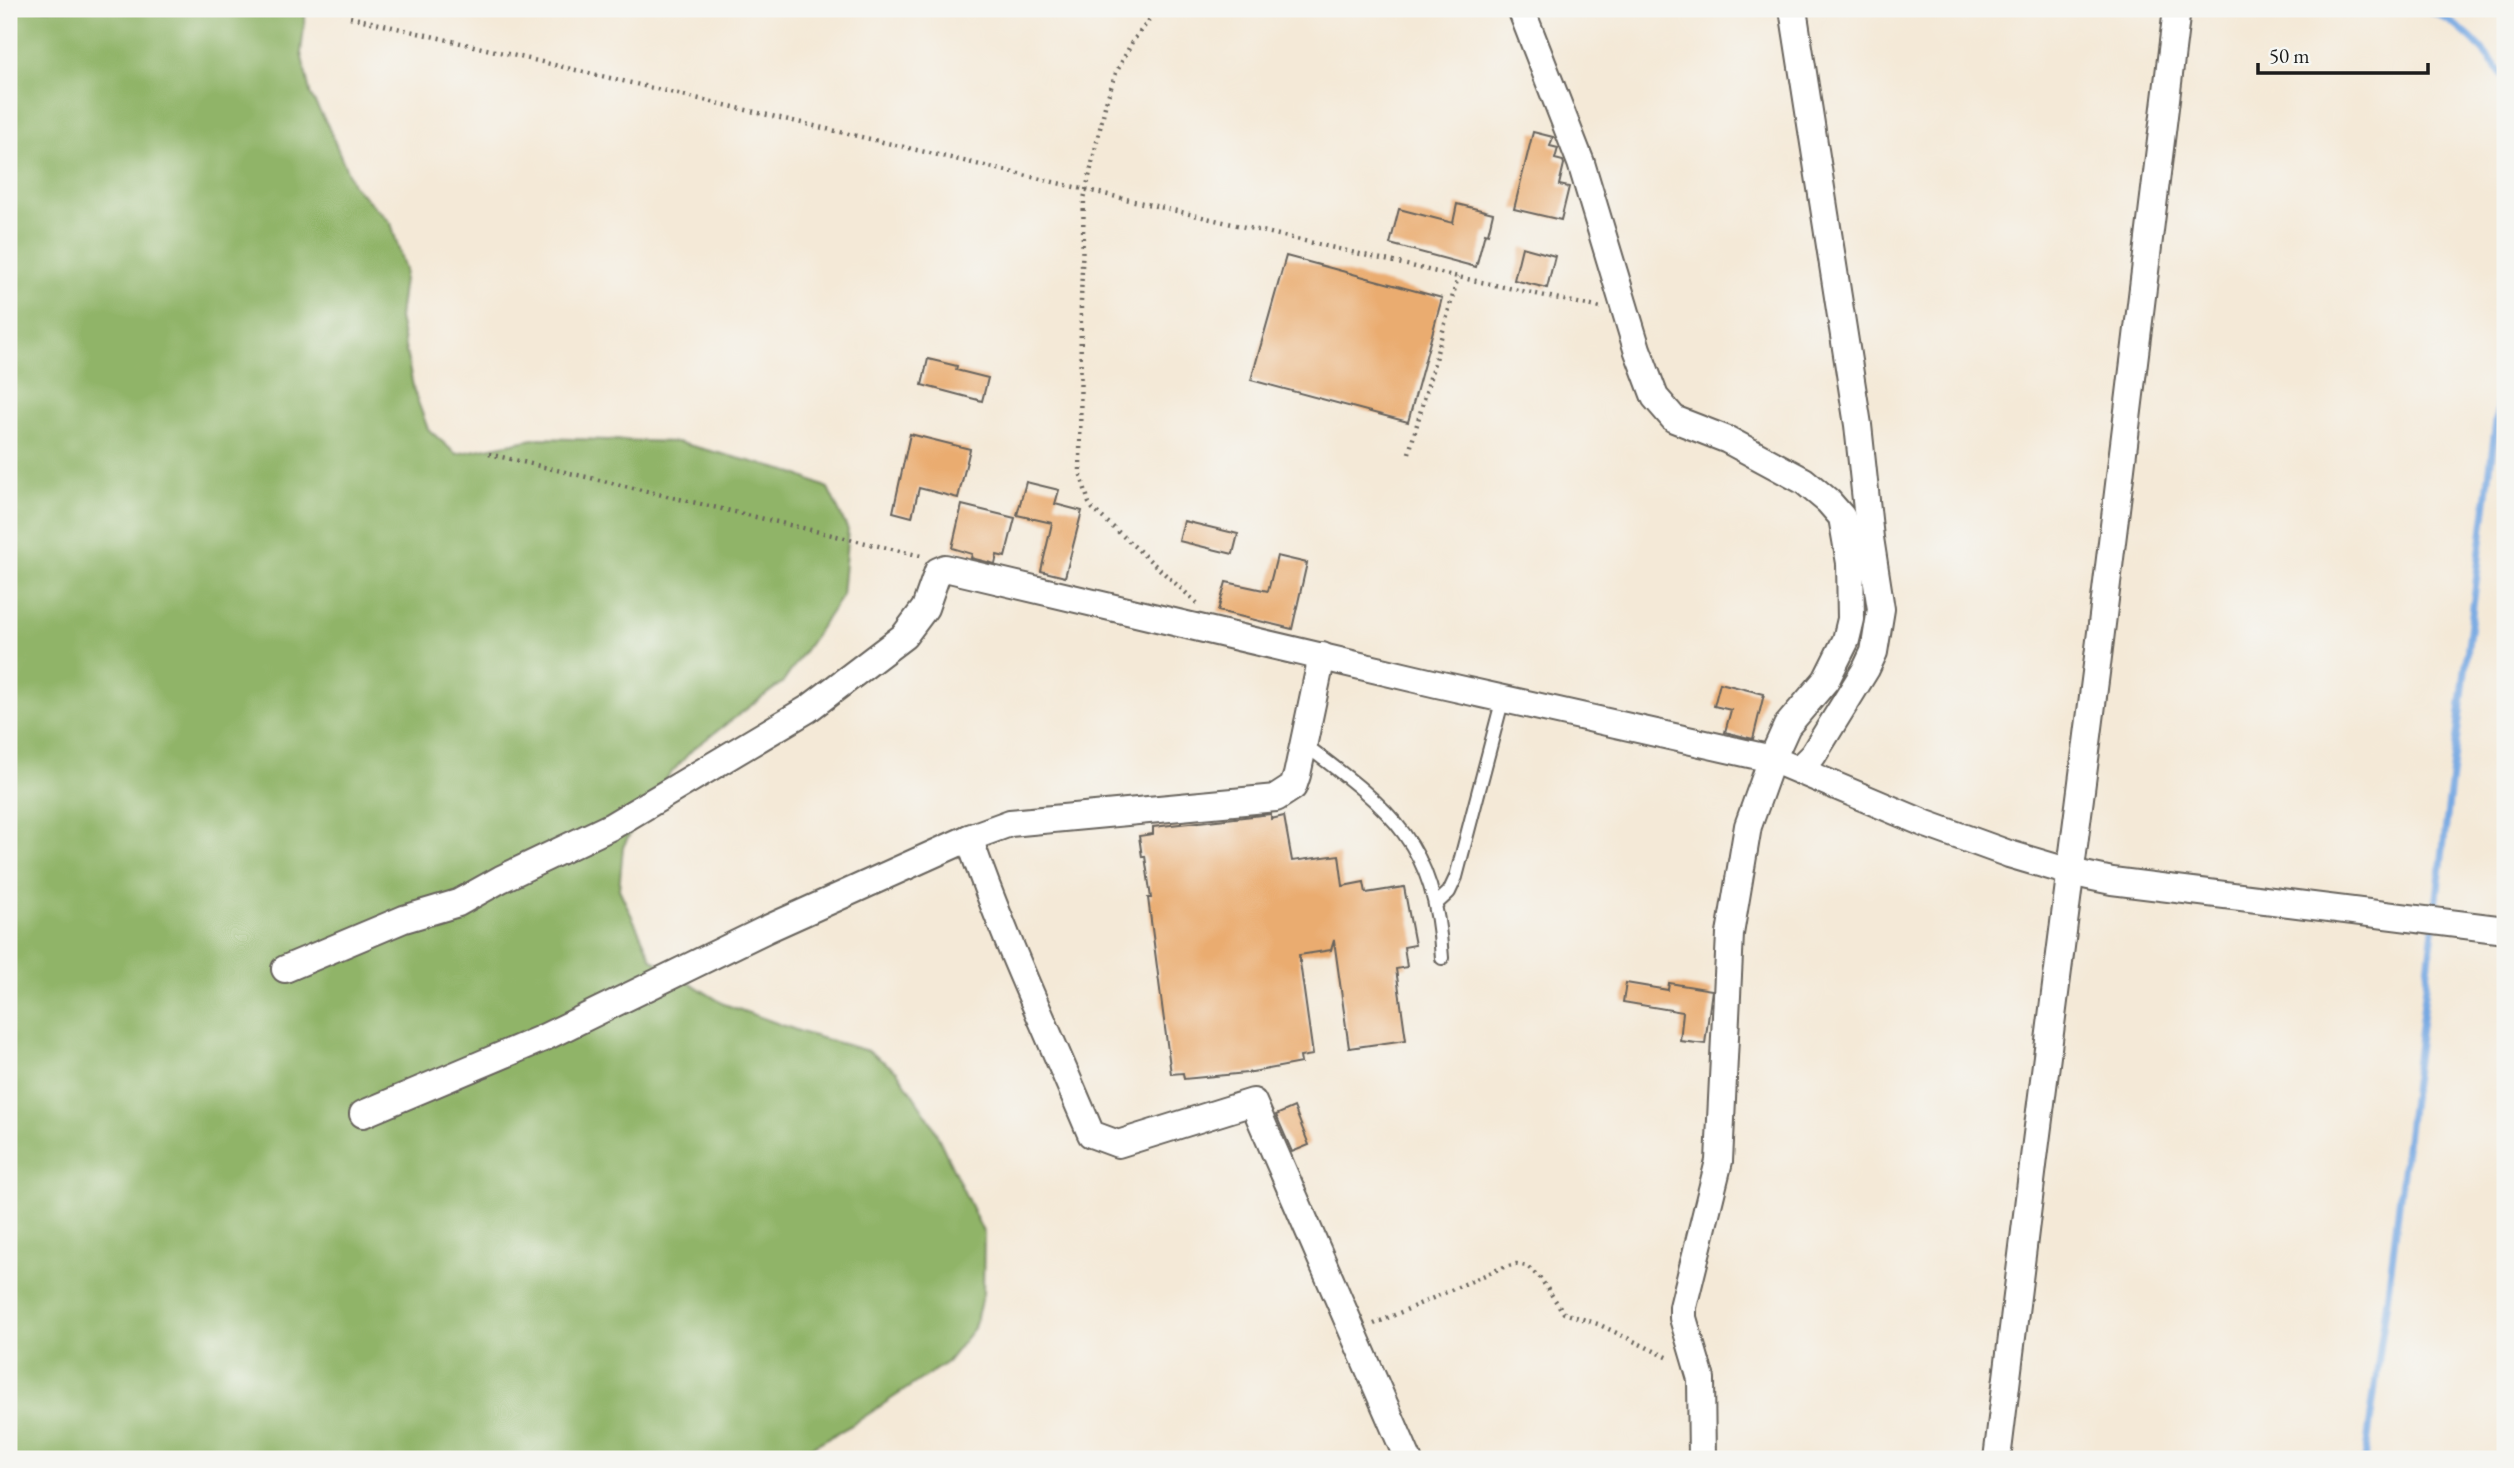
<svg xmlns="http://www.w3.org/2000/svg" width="2514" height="1468" font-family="'EB Garamond',serif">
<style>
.forest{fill:#90b468;stroke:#566842;stroke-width:2}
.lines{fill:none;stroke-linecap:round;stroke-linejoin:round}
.stream{stroke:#77a9e2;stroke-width:7}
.building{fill:#eaac70}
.lane-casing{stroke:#68645d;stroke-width:16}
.street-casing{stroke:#68645d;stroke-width:30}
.path{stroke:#68645d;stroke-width:4.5;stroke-dasharray:2 5;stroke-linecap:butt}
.lane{stroke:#fff;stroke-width:12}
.street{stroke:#fff;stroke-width:26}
</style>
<rect width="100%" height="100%" fill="#f6f6f2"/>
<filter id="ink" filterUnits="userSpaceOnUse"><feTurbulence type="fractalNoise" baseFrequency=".0143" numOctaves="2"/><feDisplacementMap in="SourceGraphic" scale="14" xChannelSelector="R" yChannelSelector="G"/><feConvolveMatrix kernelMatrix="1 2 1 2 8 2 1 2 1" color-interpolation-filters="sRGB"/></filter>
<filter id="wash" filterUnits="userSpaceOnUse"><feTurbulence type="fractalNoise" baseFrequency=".00686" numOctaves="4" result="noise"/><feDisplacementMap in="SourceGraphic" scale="28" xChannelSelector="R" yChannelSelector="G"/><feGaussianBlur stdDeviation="1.57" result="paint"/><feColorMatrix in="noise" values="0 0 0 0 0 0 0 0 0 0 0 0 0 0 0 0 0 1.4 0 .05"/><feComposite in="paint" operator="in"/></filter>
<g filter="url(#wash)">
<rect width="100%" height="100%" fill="#f4e9d7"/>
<!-- forest -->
<polygon class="forest" points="9,9 306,9 301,53 311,96 327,124 353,185 391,223 405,270 399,318 414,391 428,429 456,454 539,438 677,442 794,473 828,488 848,530 842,596 784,681 693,749 651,795 623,847 619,889 652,959 724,1004 807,1034 868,1051 897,1071 931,1122 984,1234 983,1293 974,1328 947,1362 852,1425 790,1459 9,1459"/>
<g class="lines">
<!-- stream -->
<g class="stream">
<path d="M2425,9c36,13 58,40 80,70"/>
<polyline points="2365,1459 2390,1277 2505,348"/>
</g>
</g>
<g id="blocks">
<!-- building -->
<g class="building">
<polygon points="1533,132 1553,137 1550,146 1558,148 1555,159 1563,161 1564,164 1559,185 1569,187 1561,220 1514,209"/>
<polygon points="1457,204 1493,213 1488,234 1485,233 1476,267 1390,244 1399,209 1453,223"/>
<polygon points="1522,247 1555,256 1547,288 1514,280"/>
<polygon points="1286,256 1442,298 1408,422 1251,380"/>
<polygon points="928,359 957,366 956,370 988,378 982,401 922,385"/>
<polygon points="910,434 970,449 958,498 919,488 912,517 893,512"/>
<polygon points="1026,482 1059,490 1055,504 1082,511 1065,577 1041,571 1052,523 1017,515"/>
<polygon points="962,505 1015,518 1005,557 997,555 995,564 971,558 972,554 952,548"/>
<polygon points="1184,521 1238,534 1233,554 1179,541"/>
<polygon points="1277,556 1307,563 1292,629 1218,611 1226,582 1268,591"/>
<polygon points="1720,683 1764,694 1753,739 1725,732 1731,710 1714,706"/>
<polygon points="1271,814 1271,819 1284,816 1292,861 1339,855 1343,886 1364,882 1366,893 1404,887 1415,945 1404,947 1407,967 1396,969 1406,1040 1349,1048 1334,940 1331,950 1299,955 1313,1055 1300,1057 1301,1063 1247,1073 1184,1079 1183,1073 1171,1074 1148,898 1151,898 1145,856 1142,857 1139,836 1153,834 1153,827"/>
<polygon points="1626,983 1668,990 1669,983 1712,990 1705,1044 1680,1041 1683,1012 1623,1002"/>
<polygon points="1294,1107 1309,1145 1292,1152 1276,1115"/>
</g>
</g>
</g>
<g filter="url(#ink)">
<use href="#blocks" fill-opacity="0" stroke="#68645d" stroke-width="2"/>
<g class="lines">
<defs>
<g id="lane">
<path d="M1304,744c87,66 131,98 138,214"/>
<polyline points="1436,904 1449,892 1456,877 1503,698"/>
</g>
<g id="street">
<polyline points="1521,9 1581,163 1637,349 1655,397 1674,419 1728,440 1804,481 1828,501 1842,517 1850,563 1851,619 1846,640 1826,680 1787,726 1772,759 1748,826 1730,934 1719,1161 1683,1307 1683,1318 1701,1379 1702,1459"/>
<polyline points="1793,9 1858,425 1870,538 1881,609 1874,652 1866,669 1813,755 1799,769"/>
<path d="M969,838c35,101 81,198 122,296l27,10 135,-42 155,357"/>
<polyline points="285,969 404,919 458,903 501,879 612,826 808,709 904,636 925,608 938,571 945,568 1437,684 1772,759 1926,824 2009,854 2070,872 2112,881 2505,930"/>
<polyline points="363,1114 541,1039 767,929 969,838 1010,823 1276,798 1293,787 1297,775 1322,656"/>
<path d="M1997,1459c31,-265 67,-529 100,-794 26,-219 52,-438 80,-656"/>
</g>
</defs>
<!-- lane casing -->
<use href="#lane" class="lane-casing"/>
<!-- street casing -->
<use href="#street" class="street-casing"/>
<!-- path -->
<g class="path">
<polyline points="1158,9 1132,42 1116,73 1106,102 1084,199 1081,302 1080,472 1089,503 1093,509 1197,603"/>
<polyline points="350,17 1458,277 1601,308"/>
<polyline points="1409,453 1458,277"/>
<polyline points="489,454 921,556"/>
<polyline points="1374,1324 1501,1268 1516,1264 1527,1266 1540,1278 1564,1313 1598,1324 1669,1358"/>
</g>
<!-- lane -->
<use href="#lane" class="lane"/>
<!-- street -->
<use href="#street" class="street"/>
</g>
</g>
<!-- margin -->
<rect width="2514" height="1468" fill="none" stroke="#f6f6f2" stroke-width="35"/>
<!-- scale -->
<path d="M2258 63v10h170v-10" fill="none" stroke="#1c1c1c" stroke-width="3.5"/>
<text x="2269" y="63" font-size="21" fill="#1c1c1c" stroke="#f6f6f2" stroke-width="5" paint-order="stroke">50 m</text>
</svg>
